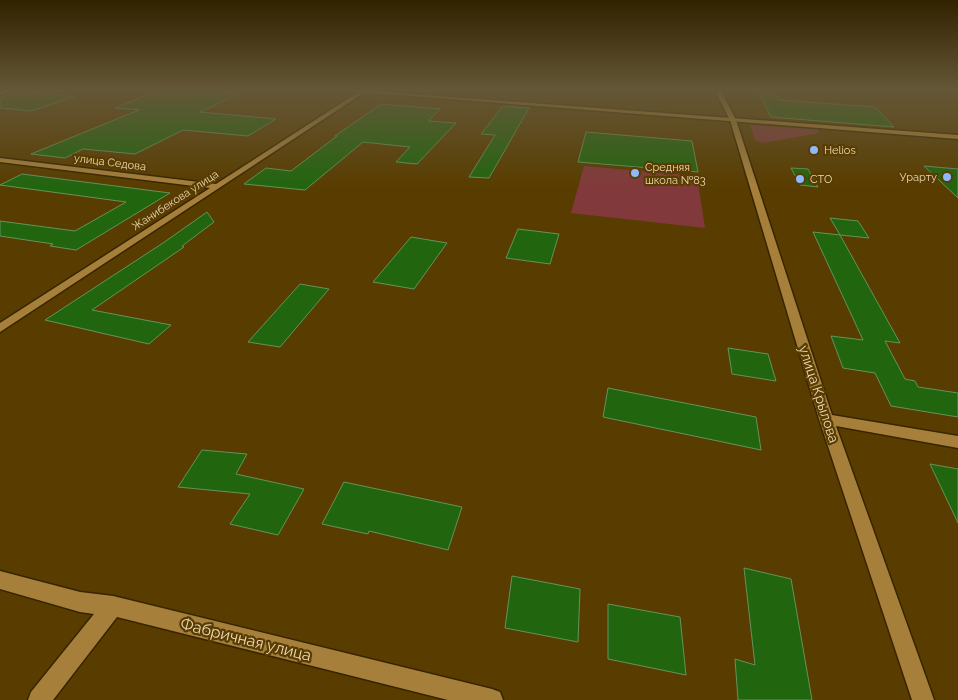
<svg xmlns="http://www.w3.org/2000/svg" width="958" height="700" font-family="Raleway,sans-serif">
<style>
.green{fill:#82393b}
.building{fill:#21650f;stroke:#64935a}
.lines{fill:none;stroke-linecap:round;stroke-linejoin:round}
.minor-casing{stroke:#382500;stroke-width:3}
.major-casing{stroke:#382500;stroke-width:3}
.minor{fill:#a6803b;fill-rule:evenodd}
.major{fill:#ae8433;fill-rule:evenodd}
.poi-dot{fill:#8fb8fd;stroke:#593d00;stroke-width:2}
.labels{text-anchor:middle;stroke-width:4.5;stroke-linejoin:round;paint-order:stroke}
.far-poi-label{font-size:11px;fill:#edd8b7;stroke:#593d00;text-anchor:start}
.far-street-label{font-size:11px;fill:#edd8b7;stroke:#593d00}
.street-label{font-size:14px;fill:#edd8b7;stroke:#593d00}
.near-street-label{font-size:16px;fill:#edd8b7;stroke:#593d00}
</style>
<rect width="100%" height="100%" fill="#593d00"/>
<!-- green -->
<g class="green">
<polygon points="750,125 817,129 819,133 764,143 755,140"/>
<polygon points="584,166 697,176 705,228 571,213"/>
</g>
<!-- building -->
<g class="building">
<polygon points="162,89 222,89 217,91 241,93 200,112 276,119 248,136 183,130 135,154 83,149 65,158 31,154 139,110 115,108"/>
<polygon points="23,91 74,97 31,111 0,108 0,98"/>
<polygon points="758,91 774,92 779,100 875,107 894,127 771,117"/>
<polygon points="381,104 440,109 428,121 456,123 417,164 396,162 410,147 363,142 305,190 244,184 266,168 291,171 337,136 335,136"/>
<polygon points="503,106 529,108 489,178 469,177 495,135 481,134"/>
<polygon points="586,132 692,141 698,172 578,162"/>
<polygon points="924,166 958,169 958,198"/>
<polygon points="791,168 808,169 818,187 800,185"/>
<polygon points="22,174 170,193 76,250 50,246 53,244 0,236 0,221 75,231 126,202 0,185"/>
<polygon points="207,212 214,222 182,246 184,247 92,310 171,325 149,344 45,320 163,243"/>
<polygon points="830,218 858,221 869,238 840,235"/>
<polygon points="518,229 559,234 550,264 506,258"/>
<polygon points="813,232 840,235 900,343 885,341 905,379 915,381 918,387 958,393 958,417 891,406 875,373 843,368 831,336 863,340"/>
<polygon points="411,237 447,243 414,289 373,282"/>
<polygon points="300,284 329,289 280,347 248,342"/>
<polygon points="728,348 768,354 776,381 732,374"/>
<polygon points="608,388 756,417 761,450 603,417"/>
<polygon points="202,450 247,454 236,474 304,489 278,535 230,524 250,494 178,487"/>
<polygon points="930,464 958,469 958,523"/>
<polygon points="344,482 462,507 448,550 369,531 368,534 322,524"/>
<polygon points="744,568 791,579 812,700 738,700 735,659 755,665"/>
<polygon points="512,576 580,589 578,642 505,628"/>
<polygon points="608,604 680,617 686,675 608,659"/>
</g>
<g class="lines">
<defs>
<g id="minor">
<polygon points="714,89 720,89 736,120 832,415 958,436 958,448 836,426 934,700 912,700 819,419 730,120"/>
<polygon points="360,91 365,92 0,332 0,323 210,188 0,162 0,158 216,184"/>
<polygon points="0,571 80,592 113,596 492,689 500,692 503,700 448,700 117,617 53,700 28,700 31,692 94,614 80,612 0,589"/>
</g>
<g id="major">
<polygon points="9,89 17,89 0,95 0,91"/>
<polygon points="321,89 344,89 958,135 958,139"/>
</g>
</defs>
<!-- minor casing -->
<use href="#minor" class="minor-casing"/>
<!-- major casing -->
<use href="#major" class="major-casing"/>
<!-- minor -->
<use href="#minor" class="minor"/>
<!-- major -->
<use href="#major" class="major"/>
</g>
<!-- sky -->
<linearGradient id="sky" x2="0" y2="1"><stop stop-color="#312200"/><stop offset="0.48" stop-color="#645737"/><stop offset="1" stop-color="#645737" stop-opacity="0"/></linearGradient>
<rect width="958" height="187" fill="url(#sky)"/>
<!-- markers -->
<g class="poi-dot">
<circle cx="814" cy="150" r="5"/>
<circle cx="635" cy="173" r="5"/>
<circle cx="947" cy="177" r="5"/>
<circle cx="800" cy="179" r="5"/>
</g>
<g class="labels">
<!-- far-poi labels -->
<g class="far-poi-label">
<text x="824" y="154">Helios</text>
<text x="645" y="171">Средняя<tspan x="645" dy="13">школа №83</tspan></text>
<text x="937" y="181" text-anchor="end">Урарту</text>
<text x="810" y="183">СТО</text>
</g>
<!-- far-street labels -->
<g class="far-street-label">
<text transform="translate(110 162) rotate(7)" y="4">улица Седова</text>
<text transform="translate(175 200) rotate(-33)" y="4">Жанибекова улица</text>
</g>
<!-- street labels -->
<g class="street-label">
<text transform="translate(819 394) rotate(72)" y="5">улица Крылова</text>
</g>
<!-- near-street labels -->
<g class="near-street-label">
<text transform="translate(246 639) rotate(14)" y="6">Фабричная улица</text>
</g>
</g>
</svg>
